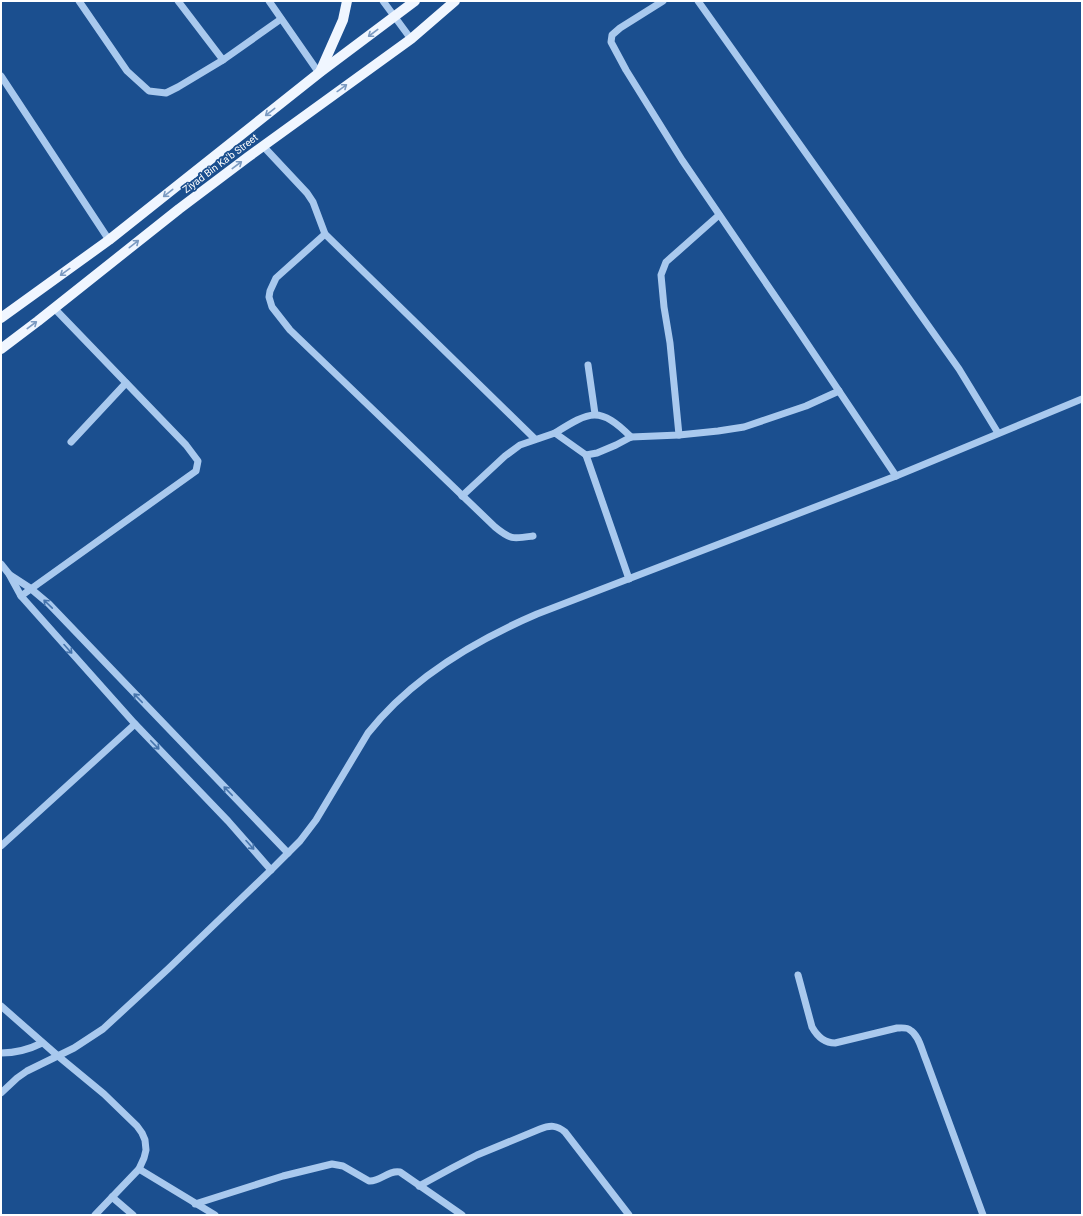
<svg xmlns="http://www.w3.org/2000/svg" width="1083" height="1216" font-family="Roboto,sans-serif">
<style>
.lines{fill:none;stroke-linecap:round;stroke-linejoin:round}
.minor{stroke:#a9c9ee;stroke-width:7}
.major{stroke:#f0f6ff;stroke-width:10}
.oneway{stroke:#7b9ac1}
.oneway2{stroke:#4674ac}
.labels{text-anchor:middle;stroke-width:3.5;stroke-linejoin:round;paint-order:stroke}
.street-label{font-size:10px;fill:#fff;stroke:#1b4f8f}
</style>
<rect width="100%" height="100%" fill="#1b4f8f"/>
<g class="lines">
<!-- minor -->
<g class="minor">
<polyline points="79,1 127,71 149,91 166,93 178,87 223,60"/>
<polyline points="178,1 223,60 281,19"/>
<polyline points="269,1 319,73"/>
<polyline points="383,1 411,39"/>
<polyline points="663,1 620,28 612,35 611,42 626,70 682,160 796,327 896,476"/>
<polyline points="698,1 959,369 998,433"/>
<polyline points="1,76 109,240"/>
<polyline points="263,146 307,193 313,202 325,234 535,439"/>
<path d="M325,234l-49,44 -6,13 -1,6 3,10 18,23 205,197c16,13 18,12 38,9"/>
<polyline points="588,365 595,414"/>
<path d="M555,433c35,-22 45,-27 76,4"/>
<polyline points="679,435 670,343 664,307 661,275 666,262 719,215"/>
<polyline points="71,442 126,383"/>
<polyline points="586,455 597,453 616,445 631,437 679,435 718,431 744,427 806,406 839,391"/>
<polyline points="462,496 505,456 520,445 555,433 586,455 629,579"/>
<polyline points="1,564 9,574 21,596 37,614 135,724 228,821 271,870"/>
<polyline points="10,575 30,588 49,604 288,853"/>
<polyline points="21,596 196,471 198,461 186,445 54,308"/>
<polyline points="1,846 135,724"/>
<path d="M798,975l14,52c5,9 12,16 23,16l62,-15c4,0 10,-1 13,2 9,5 12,21 16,30l57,155"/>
<polyline points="1,1006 58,1056 104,1094 137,1126 142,1133 145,1140 146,1150 144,1158 139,1169 95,1215"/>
<path d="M1,1053c16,0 27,-3 41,-10"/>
<path d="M1,1093l16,-15 10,-7 47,-23 29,-19 65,-60 103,-99 29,-29 16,-21 52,-87c43,-55 106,-92 169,-119l359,-138 186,-77"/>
<polyline points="139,1169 215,1215"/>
<path d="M419,1186l33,-18 25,-13 63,-26c10,-4 17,-4 25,3l64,83"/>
<polyline points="112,1197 133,1215"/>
<path d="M195,1204l88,-28 49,-12 11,2 26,15c11,1 19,-11 31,-9l62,43"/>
</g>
<!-- major -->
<g class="major">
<polyline points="320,72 343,20 347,1"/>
<polyline points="1,318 109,240 319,73 415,1"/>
<polyline points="1,349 38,321 179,209 248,157 411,39 455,1"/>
</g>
</g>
<!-- one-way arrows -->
<defs><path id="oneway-shaft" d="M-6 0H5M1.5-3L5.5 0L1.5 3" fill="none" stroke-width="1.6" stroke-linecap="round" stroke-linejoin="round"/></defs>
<g class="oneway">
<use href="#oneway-shaft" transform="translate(373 33) rotate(143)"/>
<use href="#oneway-shaft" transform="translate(342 88) rotate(-36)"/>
<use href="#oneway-shaft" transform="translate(270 112) rotate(142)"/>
<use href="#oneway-shaft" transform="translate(237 165) rotate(-37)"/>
<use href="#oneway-shaft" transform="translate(168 193) rotate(142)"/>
<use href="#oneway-shaft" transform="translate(134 244) rotate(-38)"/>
<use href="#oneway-shaft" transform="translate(65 272) rotate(144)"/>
<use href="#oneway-shaft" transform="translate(32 325) rotate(-37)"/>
</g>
<g class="oneway2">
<use href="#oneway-shaft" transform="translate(48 604) rotate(-136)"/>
<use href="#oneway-shaft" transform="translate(68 649) rotate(48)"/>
<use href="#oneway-shaft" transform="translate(138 698) rotate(-134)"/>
<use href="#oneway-shaft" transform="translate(155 745) rotate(46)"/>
<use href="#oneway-shaft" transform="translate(228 791) rotate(-134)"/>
<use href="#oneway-shaft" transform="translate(250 845) rotate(48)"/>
</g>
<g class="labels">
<!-- street labels -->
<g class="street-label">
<text transform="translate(220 163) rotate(-37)" y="4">Ziyad Bin Ka'b Street</text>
</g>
</g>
<!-- border -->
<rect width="1083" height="1216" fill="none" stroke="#ffffff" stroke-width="4"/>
</svg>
